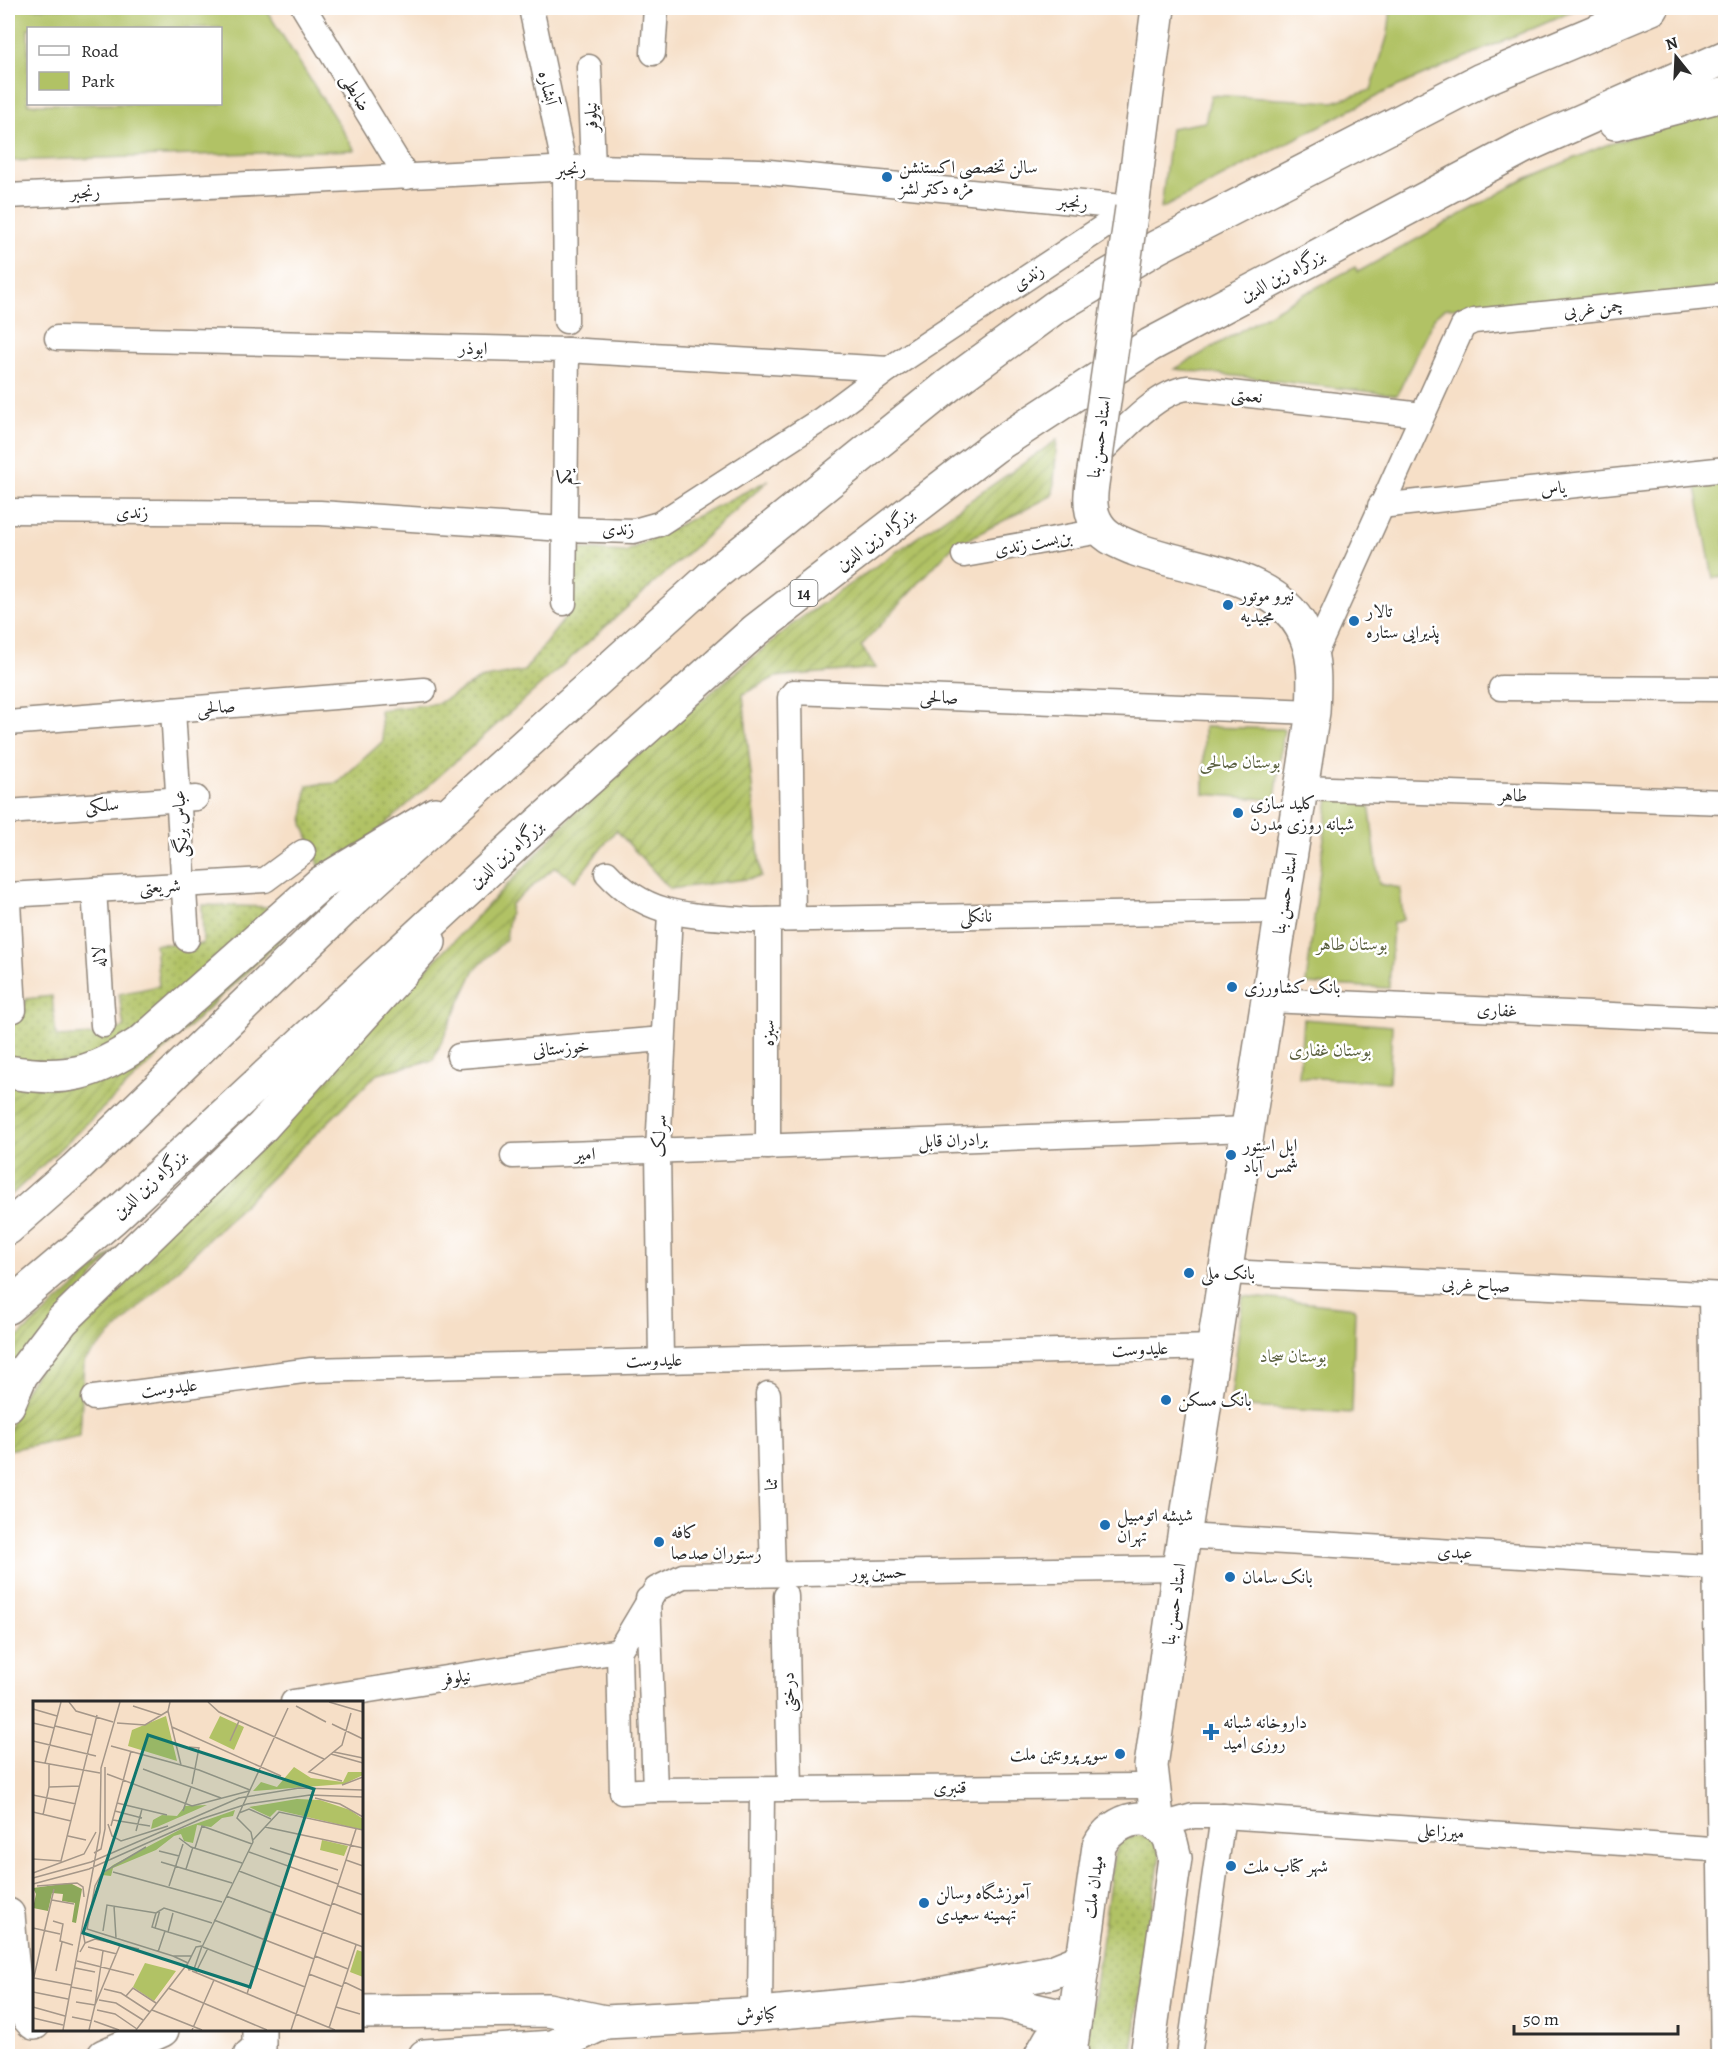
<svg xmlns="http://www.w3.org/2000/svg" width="1733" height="2064" font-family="Alegreya,Amiri,serif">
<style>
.grass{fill:url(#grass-dots);stroke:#6e7648;stroke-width:1.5}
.park{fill:#b1c265;stroke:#6e7648;stroke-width:1.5;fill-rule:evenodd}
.garden{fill:url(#garden-furrows);stroke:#6e7648;stroke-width:1.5}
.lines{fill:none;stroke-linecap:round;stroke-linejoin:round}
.street-casing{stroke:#908579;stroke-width:27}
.secondary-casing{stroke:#908579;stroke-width:36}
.primary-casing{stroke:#908579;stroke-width:36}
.highway-casing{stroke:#908579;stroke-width:36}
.street{stroke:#fff;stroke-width:24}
.secondary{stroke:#fff;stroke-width:33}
.primary{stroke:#fff;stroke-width:33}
.highway{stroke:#fff;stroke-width:33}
.secondary-bridge-casing{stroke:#908579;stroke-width:36;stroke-linecap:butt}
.secondary-bridge{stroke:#fff;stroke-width:33}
.poi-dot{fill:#1f6fb2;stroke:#fff;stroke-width:2}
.labels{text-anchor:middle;stroke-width:5;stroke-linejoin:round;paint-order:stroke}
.shield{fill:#fff;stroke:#6b6b6b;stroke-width:1.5}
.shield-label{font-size:16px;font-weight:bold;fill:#2b2b2b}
.street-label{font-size:18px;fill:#2b2b2b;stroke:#fff}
.poi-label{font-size:18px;fill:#2b2b2b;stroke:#fff;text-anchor:start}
.park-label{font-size:18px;fill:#5a603f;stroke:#fff}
.inset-road{fill:none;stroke:#a59789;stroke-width:1.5}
.view{fill:#0f766e;fill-opacity:0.15;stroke:#0f766e;stroke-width:3}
.inset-edge{fill:none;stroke:#2b2b2b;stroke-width:3}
</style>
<defs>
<pattern id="grass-dots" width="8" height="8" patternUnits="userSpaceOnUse" patternTransform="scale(1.5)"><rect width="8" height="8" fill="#b1c265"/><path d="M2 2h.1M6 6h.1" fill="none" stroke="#909e53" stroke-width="1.8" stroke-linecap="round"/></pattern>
<pattern id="garden-furrows" width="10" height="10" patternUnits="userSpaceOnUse" patternTransform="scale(1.5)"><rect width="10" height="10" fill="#b1c265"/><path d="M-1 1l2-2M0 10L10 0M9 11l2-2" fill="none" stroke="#909e53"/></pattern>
</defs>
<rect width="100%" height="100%" fill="#fff"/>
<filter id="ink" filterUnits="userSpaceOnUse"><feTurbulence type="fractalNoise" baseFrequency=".0167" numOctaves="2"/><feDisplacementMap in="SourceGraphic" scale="12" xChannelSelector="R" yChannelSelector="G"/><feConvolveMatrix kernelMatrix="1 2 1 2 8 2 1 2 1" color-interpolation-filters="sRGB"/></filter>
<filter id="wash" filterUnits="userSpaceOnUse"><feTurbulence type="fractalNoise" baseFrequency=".008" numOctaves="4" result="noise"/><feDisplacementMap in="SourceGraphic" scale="24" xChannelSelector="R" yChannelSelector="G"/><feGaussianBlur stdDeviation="1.35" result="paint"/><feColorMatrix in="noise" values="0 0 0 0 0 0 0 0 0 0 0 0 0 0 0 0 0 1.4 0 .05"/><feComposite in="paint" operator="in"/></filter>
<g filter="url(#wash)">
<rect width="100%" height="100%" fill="#f6dfc7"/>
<!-- grass -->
<g class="grass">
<polygon points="769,480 370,838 321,870 303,824 307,785 337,783 383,741 380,710 439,703 480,679 524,671 572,609 569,548 625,552"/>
<polygon points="202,905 273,907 132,1035 80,1063 8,1062 8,1017 24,1006 26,999 52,996 56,1037 95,1035 124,1028 119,994 159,986 155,944 203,944"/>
<path d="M1140,1835l14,6 6,13 -28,198 -2,4h-39l-4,-14 27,-187c4,-14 13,-18 26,-20z"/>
</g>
<!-- park -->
<g class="park">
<path d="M8,8h257l90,142 -347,11zM220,28v76h-192v-76z"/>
<polygon points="1391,8 1579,8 1387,91 1161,209 1171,128 1205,122 1211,95 1333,102 1371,90 1388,34"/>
<polygon points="1725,109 1725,287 1582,304 1446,308 1435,316 1397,395 1175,369 1293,300 1355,267 1358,272 1527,178 1606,145"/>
<polygon points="1725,479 1725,577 1713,578 1695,482"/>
<polygon points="1204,727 1284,729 1275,800 1204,794"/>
<polygon points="1329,797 1369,802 1379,884 1400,888 1403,920 1393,923 1389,988 1306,984"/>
<polygon points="1303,1019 1392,1026 1389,1082 1299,1077"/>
<polygon points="1243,1296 1355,1308 1352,1413 1230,1406"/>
</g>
<!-- garden -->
<g class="garden">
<path d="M1057,440l-4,55 -102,53 -90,98 15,22 -101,9 -32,17 18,183 -91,12 -54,-59 -41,51 -20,-14 -44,37 -5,35 -32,32 -41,89 -55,13 -294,288 -4,75 -72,14c-1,-48 34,-84 62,-122l382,-385 154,-163 191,-159z"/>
<polygon points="289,932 8,1198 8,1083 55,1088"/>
<polygon points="118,1248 8,1378 8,1346"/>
</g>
</g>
<g filter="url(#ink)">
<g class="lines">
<defs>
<g id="street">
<polyline points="304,8 407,177"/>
<polyline points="531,8 565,169 566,321"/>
<polyline points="653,53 656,8"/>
<polyline points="589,67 593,167"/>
<polyline points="8,196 593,167 759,171 1132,208"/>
<polyline points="57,338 567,350 889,369"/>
<path d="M1096,457c23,-22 61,-66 92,-69l234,27"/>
<polyline points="1380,506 1726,469"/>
<polyline points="8,511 320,513 564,529 634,531 659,524 822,419 889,369 1132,208"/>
<polyline points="964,555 1101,531"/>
<polyline points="564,603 567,350"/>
<polyline points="1312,660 1463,326 1474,321 1726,295"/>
<polyline points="1501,688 1726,689"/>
<polyline points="173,710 187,939"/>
<polyline points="8,723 424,690"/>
<polyline points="1301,788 1726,802"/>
<polyline points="8,812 196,798"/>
<path d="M607,873c42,46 86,42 144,47l531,-9"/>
<polyline points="94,890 103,1025"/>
<polyline points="8,895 265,880 303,852"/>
<polyline points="8,902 14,1010"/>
<polyline points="793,919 790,697 794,692 1313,712"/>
<polyline points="1268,1000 1726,1020"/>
<polyline points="459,1056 663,1039"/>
<polyline points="768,1147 768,920"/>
<polyline points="513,1156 1249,1129"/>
<polyline points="1227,1272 1726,1295"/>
<polyline points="1711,1295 1723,2056"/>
<polyline points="661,1360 658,1151 670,913"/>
<polyline points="768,1394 773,1574"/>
<polyline points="94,1398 311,1370 1215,1347"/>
<polyline points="1184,1536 1726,1568"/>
<polyline points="786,1596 790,1789"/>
<polyline points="619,1651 656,1589 683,1576 1179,1568"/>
<polyline points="619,1651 622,1792 655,1790 648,1599"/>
<polyline points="293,1702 619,1651"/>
<polyline points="655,1790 1138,1786"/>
<polyline points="1158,1826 1193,1816 1223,1816 1726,1850"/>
<polyline points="760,2014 762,1790"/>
<polyline points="1189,2056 1223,1816"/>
</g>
<g id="secondary">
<polyline points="1132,208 1158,8"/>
<path d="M1096,457c-2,19 -10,45 -1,63 8,17 23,22 40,29 55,21 148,24 172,90 9,23 7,49 6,73l-134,856 -28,198 7,60"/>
<polyline points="362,2012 548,2010 605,2022 760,2014 909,2000"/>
<polyline points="1075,2019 1003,2003 909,2000 1052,1972 1077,1962 1084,1951"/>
<polyline points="425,2056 553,2047 605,2022"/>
<polyline points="1041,2056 1050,2040 1074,2025"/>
<path d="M1072,2056l-1,-10 28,-200c13,-27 56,-41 71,-7 2,6 3,13 5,19l-28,198"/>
</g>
<g id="primary">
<path d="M8,1072c60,9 83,3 135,-31l178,-158 114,-69"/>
<polyline points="8,1405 21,1375 62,1321 263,1126 429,942"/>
<path d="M8,1915c3,29 3,90 26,108"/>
<polyline points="104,2056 162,2030"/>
<polyline points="250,2056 259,2048 259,2030"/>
</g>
<g id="highway">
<polyline points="1615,123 1726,94"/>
<polyline points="8,1228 75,1169 353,900 711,577 949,385 1054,308 1157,247 1481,80 1652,8"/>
<polyline points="8,1307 112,1219 525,836 756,630 994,447 1150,345 1523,147 1726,57"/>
</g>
</defs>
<!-- street casing -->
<use href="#street" class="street-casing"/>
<!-- secondary casing -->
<use href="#secondary" class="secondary-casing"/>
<!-- primary casing -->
<use href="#primary" class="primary-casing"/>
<!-- highway casing -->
<use href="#highway" class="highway-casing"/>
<!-- street -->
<use href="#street" class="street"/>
<!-- secondary -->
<use href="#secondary" class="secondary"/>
<!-- primary -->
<use href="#primary" class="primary"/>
<!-- highway -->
<use href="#highway" class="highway"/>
<defs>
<polyline id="secondary-bridge" points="1096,457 1132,208"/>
</defs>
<!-- secondary-bridge casing -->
<use href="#secondary-bridge" class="secondary-bridge-casing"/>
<!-- secondary-bridge -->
<use href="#secondary-bridge" class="secondary-bridge"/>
</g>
</g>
<!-- markers -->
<g class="poi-dot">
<circle cx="887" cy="177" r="6"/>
<circle cx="1228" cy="605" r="6"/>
<circle cx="1354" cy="621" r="6"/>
<circle cx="1238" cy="813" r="6"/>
<circle cx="1232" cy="987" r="6"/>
<circle cx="1231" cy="1155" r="6"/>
<circle cx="1189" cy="1273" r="6"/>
<circle cx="1166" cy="1400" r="6"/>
<circle cx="1105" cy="1525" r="6"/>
<circle cx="659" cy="1542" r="6"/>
<circle cx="1230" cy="1577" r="6"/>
<path d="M1208 1723h6v6h6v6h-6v6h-6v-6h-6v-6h6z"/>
<circle cx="1120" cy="1754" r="6"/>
<circle cx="1231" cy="1866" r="6"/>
<circle cx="924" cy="1903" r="6"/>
</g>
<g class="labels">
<!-- shield labels -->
<rect class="shield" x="790.5" y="580" width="27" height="26" rx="4.5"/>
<g class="shield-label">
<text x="804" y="599">14</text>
</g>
<!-- street labels -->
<g class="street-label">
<text transform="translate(548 88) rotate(78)" y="6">آبشاره</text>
<text transform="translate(356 92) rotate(59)" y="6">ضابطی</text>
<text transform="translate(591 117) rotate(-92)" y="6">نیلوفر</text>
<text transform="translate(571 169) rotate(-3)" y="6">رنجبر</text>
<text transform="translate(85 192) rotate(-3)" y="6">رنجبر</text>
<text transform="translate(1073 202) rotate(6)" y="6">رنجبر</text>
<text transform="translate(1282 275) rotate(-28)" y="6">بزرگراه زین الدین</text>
<text transform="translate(1028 277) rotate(-33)" y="6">زندی</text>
<text transform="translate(1593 308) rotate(-6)" y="6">چمن غربی</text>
<text transform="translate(473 348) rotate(1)" y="6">ابوذر</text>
<text transform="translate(1247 395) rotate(7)" y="6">نعمتی</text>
<text transform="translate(1099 437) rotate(-82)" y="6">استاد حسن بنا</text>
<text transform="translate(565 477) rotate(-89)" y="6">یکم</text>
<text transform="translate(1553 488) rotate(-6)" y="6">یاس</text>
<text x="132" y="518">زندی</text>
<text transform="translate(618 529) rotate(-2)" y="6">زندی</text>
<text transform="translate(875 539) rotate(-37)" y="6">بزرگراه زین الدین</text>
<text transform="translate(1033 543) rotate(-10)" y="6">بن‌بست زندی</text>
<text transform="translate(939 697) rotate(2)" y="6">صالحی</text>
<text transform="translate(216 707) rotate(-5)" y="6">صالحی</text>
<text transform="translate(1513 795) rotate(2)" y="6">طاهر</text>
<text transform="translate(102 805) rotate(-4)" y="6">سلکی</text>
<text transform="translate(180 824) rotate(-93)" y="6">عباس برنگی</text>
<text transform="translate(506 854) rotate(-42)" y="6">بزرگراه زین الدین</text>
<text transform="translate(160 886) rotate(-3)" y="6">شریعتی</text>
<text transform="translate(1285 893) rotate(-81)" y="6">استاد حسن بنا</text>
<text transform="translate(976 916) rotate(-1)" y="6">نانکلی</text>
<text transform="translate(99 957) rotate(-94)" y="6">لاله</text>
<text transform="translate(1497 1010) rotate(2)" y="6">غفاری</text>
<text transform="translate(768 1033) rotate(-90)" y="6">سبزه</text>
<text transform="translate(561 1048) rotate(-5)" y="6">خوزستانی</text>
<text transform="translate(659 1136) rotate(-88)" y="6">سرلک</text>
<text transform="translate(953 1140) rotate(-2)" y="6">برادران قابل</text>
<text transform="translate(585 1154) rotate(-2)" y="6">امیر</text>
<text transform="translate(149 1184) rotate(-43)" y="6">بزرگراه زین الدین</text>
<text transform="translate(1476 1284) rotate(3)" y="6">صباح غربی</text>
<text transform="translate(1140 1349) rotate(-2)" y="6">علیدوست</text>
<text transform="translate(654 1360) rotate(-1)" y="6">علیدوست</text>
<text transform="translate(169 1388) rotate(-7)" y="6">علیدوست</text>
<text transform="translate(771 1484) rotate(-91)" y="6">ثنا</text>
<text transform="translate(1455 1552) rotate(3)" y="6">عبدی</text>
<text transform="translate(879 1572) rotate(-1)" y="6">حسین پور</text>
<text transform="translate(1174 1604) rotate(-82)" y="6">استاد حسن بنا</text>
<text transform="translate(456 1677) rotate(-9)" y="6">نیلوفر</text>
<text transform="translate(788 1692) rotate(-91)" y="6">درختی</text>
<text x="950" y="1793">قنبری</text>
<text transform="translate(1441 1831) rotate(4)" y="6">میرزاعلی</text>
<text transform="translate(1093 1887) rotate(-82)" y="6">میدان ملت</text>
<text transform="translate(757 2014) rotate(-4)" y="6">کیانوش</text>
</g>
<!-- poi labels -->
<g class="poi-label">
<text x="899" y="173">سالن تخصصی اکستنشن<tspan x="899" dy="21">مژه دکتر لشز</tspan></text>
<text x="1240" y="601">نیرو موتور<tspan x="1240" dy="21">مجیدیه</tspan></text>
<text x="1366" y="617">تالار<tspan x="1366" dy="21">پذیرایی ستاره</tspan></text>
<text x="1250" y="809">کلید سازی<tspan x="1250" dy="21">شبانه روزی مدرن</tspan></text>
<text x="1244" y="993">بانک کشاورزی</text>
<text x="1243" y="1151">اپل استور<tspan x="1243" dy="21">شمس آباد</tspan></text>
<text x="1201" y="1279">بانک ملی</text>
<text x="1178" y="1406">بانک مسکن</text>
<text x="1117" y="1521">شیشه اتومبیل<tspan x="1117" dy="21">تهران</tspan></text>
<text x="671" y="1538">کافه<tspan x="671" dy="21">رستوران صدصا</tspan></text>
<text x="1242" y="1583">بانک سامان</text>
<text x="1223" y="1728">داروخانه شبانه<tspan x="1223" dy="21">روزی امید</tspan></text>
<text x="1108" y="1760" text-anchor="end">سوپر پروتئین ملت</text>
<text x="1243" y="1872">شهر کتاب ملت</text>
<text x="936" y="1899">آموزشگاه وسالن<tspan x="936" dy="21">تهمینه سعیدی</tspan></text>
</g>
<!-- park labels -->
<g class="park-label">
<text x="1240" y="768">بوستان صالحی</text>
<text x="1352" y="950">بوستان طاهر</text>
<text x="1330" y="1056">بوستان غفاری</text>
<text x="1293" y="1362">بوستان سجاد</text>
</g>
</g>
<!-- overview -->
<g transform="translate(33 1701)">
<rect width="330" height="330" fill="#f6dfc7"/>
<path d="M174,104l-50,22 -6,2 2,-9 9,-5 15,1 8,-10z" fill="#b1c265"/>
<path d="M37,182l12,6 -6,34 -4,-1 3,-19 -13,-2 1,-7 -11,-1 -4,18 -15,-3 3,-14 -3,-6z" fill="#8ca85a"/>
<path d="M133,15l11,45 -49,-15 4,-16zM261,66l17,11 32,4 5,-10h15v3l-19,9 -91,7 8,-9 16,5zM264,98l23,1 30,10 13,9v11l-86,-20 -7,7 -21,-10zM289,139l26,6 -4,10 -24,-6zM324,249l6,2v25l-13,-5zM112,262l31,8 -22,30 -21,-14z" fill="#b1c265"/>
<path d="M187,15l24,11 -10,23 -25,-12zM202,109l-2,6 -11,2 -11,9 -14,-2 -4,18 -9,-2 -3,-7 -7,2 -18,14 -43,18 -2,8 -9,-1 11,-10 68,-36z" fill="#b1c265"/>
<path class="inset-road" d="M36,1l7,9 37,11M137,1l-2,9 13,54M175,1l11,10 105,47M296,1l34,10M100,5l28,9M263,5l30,16M0,8l24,7M0,22l21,5M84,22l28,2 23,-14M299,23l31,15M22,25l37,9M139,26l109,49M0,40l63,15M197,40l9,-20M78,45l88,24 51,20M156,46l10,1 -7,36M301,51l29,6M298,53l32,9M0,60l67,12M12,62l16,-61M110,68l78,29M74,73l85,32 57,-15M309,80l-33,-9 33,-27 9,-32M309,84l21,-8M16,86l31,-1M0,94l43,9M282,97l25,6 23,13M84,102l50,12M82,110l27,7M150,110l8,-24M0,111l38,9M206,112l10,-4 22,10M10,114l6,-28v-23M80,119l37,6M75,123l4,12 9,5 47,-15M78,125l20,-75M232,126l98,21M103,130l6,-22M35,135l18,4M146,137l12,9 51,16M220,139l26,-28 84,18M113,146l-44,26 -7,13 -8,43 86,27M162,147l7,-22 50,18M237,147l68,22M126,150l20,5M216,151l89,32M61,152l7,-4 4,-20v-62M0,158l28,2 36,-146M313,159l17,6M128,161l71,21M153,168l7,-22M206,170l92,35M80,171l109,30M0,172l51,-19 12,-22M0,177l58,-16 148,-64 60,-10 64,2M0,183l56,-15 112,-50 46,-15 63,-9 53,2M4,185l40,-3 6,4 1,10M136,185l14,-42M305,185l25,9M193,195l137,51M19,199l22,4M299,202l31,12M81,205l2,32M123,212l8,-5 48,15M123,212l-4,14 3,1 5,-18M181,219l100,39M20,220l10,3 -3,17 13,4M0,227l27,6M122,227l46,14M70,230l4,-26 49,8M135,231l5,-19M52,242l10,-4 44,10M169,245l-8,23 -5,1 -2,-5 9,-18zM55,246l29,7M169,246l51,-105 -2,-10 -14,-14 51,-110M170,246l102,40M47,251l5,-9 -2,-11M125,251l7,-21M282,255l33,13M44,260l57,14M155,262l-15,-7h18M42,267l20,4M23,270l6,-29M159,270l143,59M163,271l12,-24M276,273l34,13M1,277l37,7M0,280l21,-92M311,281l19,9M38,286l21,4M135,287l99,42M71,288l17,4 29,19M0,291l35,7M214,293l25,-81M93,295l7,-8 23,15M66,299l17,3 27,17M43,301l19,3M62,304l8,-54M0,306l32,9M303,306l24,7M64,309l18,4 22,15M119,309l50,20M39,316l20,4M0,317l30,7M61,320l25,9M296,327l27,-83M30,329l37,-198 1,-64 19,-66M56,329l6,-25 25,-60M103,329l52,-67M159,329l22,-50M258,329l65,-201"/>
<path class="view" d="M115,34l166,54 -64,198 -167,-54z"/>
<rect width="330" height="330" class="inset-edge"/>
</g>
<!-- margin -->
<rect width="1733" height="2064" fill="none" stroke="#fff" stroke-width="30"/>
<!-- legend -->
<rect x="27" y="27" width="195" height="78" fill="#ffffff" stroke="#aaaaaa" stroke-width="1.5"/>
<rect x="39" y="46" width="30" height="9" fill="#ffffff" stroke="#aaaaaa" stroke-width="1.5"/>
<text x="81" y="57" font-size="18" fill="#2b2b2b">Road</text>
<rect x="39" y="72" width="30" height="18" fill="#b1c265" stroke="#aaaaaa" stroke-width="1.5"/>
<text x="81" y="87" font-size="18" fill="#2b2b2b">Park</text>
<!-- north arrow -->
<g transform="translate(1676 57) rotate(342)" stroke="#ffffff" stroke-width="4.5" paint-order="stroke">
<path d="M0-4.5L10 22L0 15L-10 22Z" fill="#2b2b2b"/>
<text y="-9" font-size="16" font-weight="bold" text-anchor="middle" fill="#2b2b2b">N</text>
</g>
<!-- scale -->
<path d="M1514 2025v9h164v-9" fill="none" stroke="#2b2b2b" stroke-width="3"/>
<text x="1523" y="2025" font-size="18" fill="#2b2b2b" stroke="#ffffff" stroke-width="4.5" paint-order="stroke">50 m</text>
</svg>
